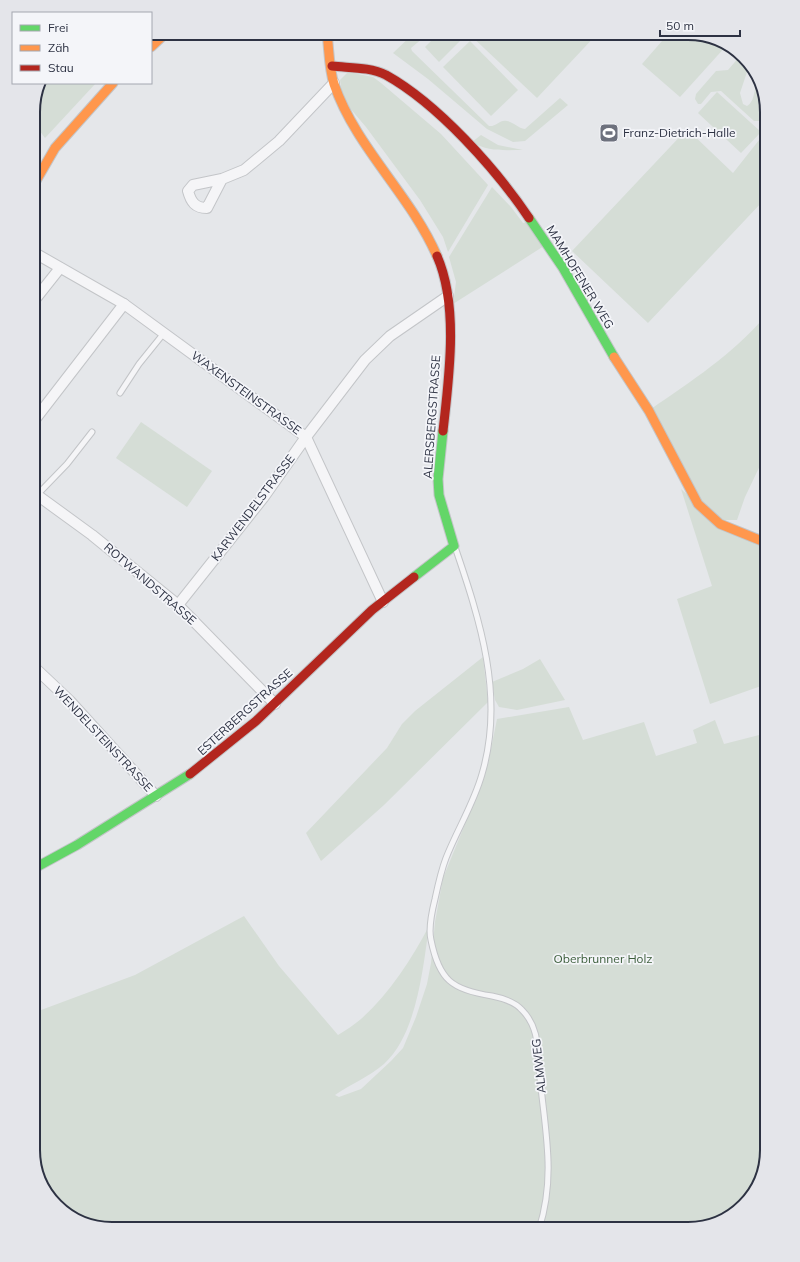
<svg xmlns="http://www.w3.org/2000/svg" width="800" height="1262" font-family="Mulish,sans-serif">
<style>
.green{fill:#d5ddd6}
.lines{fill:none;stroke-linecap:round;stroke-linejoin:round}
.lane-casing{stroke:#c3c5c8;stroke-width:7}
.street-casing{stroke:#c3c5c8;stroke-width:12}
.fast-casing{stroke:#c3c5c8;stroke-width:11}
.slow-casing{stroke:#c3c5c8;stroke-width:11}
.jam-casing{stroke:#c3c5c8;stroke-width:11}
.lane{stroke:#f5f5f7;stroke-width:5}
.street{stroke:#f5f5f7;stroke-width:10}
.fast{stroke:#63d668;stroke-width:9}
.slow{stroke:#ff974d;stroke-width:9}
.jam{stroke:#b3261e;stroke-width:9}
.labels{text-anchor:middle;stroke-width:3.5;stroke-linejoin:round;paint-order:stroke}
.poi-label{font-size:12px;fill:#2d3243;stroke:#f4f5f9;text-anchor:start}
.street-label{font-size:12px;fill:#2d3243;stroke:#f4f5f9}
.park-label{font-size:12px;fill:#3c5e3b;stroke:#f4f5f9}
.rim{fill:none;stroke:#2d3243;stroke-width:2}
</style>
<rect width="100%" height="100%" fill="#e5e7ea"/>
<!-- green -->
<g class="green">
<path d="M414,33h15l-18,15 1,3 77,75c7,1 11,-7 18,-5 6,1 11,7 18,8l35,-31 8,7 -43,36 -12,1 -26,-13 -59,-50 -35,-26z"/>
<polygon points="439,33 460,33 464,37 439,62 425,47"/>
<polygon points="468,33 598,33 537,98"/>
<polygon points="669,33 693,33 727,45 680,97 642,64"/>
<polygon points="470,41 518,90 491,116 443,67"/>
<path d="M740,56l9,10 -9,27 3,11 4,2c9,-5 6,-19 12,-27l8,33 -8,9h-5l-33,-30 -10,1 -10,12h-3l-3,-5 1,-5 20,-23 12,-1z"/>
<polygon points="348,72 373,77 381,83 441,134 488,185 448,252 443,237 420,200 366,127 343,100 340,80"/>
<polygon points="39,83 96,83 45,138 33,122 33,107"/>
<polygon points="717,92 761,132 741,153 698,113"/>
<polygon points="687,129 733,173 767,130 767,191 763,201 648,323 572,251"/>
<path d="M481,135l17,10 25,5c-19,0 -35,2 -51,-8z"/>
<polygon points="492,187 511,207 523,223 527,222 544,246 453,304 456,282 449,257"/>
<path d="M767,314v137l-22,46 -8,23h-17l-14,-11 -55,-100c41,-28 85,-57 116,-95z"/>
<polygon points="141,422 212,471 187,507 116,458"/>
<polygon points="681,489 691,498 767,548 767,684 710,704 677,599 712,586"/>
<polygon points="483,657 488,702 384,805 321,861 306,833 387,748 402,724 415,711"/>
<polygon points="540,659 565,700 517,710 499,707 495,700 492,682 523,669"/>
<path d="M569,707l14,33 61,-18 12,34 41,-13 -4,-13 22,-10 9,24 43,-11v417l-11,40 -33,31 -35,8h-581l-39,-13 -27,-31 -8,-35v-137l102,-38 109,-59 35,50 59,69c8,-5 16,-10 23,-16 28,-25 51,-60 68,-93 -6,42 -12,108 -45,138 -15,13 -33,20 -49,31l4,2 22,-8 30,-28 12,-13 13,-31 11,-33 4,-21 4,-41 8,-44 38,-93 7,-21 9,-45z"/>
</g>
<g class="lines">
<defs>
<g id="lane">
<polyline points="120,393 139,364 164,333"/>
<polyline points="37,495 67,464 92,432"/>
<path d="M455,547c25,73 50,150 27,227 -8,29 -25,56 -36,84 -5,13 -8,27 -11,41 -3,12 -7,29 -4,41 8,40 21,50 61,56 10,2 23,6 30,14 19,19 15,44 18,68 5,52 16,99 -1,151"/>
</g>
<g id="street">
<path d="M222,179l-15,29c-12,0 -16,-6 -19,-17l5,-6 29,-6 22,-9 35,-29 55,-58"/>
<polyline points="33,252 124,304 306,437 383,602"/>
<polyline points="33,302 60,268"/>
<polyline points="33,422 124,304"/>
<polyline points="33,492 92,535 178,605 275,704"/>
<polyline points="178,605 263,498 306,437 365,360 390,336 448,296"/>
<polyline points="33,666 70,701 156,796"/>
</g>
<g id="fast">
<polyline points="529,218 563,268 614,357"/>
<polyline points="414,577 454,546 439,495 438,479 443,431"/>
<polyline points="33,869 77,845 190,774"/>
</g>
<g id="slow">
<path d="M327,33c2,16 2,36 7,51 22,64 76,110 103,172"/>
<polyline points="151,47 166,33"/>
<polyline points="33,186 55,148 113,83"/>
<polyline points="614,357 649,411 698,504 720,524 767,543"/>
</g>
<g id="jam">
<path d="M332,66c18,2 38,1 54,9 52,29 110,94 143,143"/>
<path d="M437,256c22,50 12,121 6,175"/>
<polyline points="190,774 256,721 372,610 414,577"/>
</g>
</defs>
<!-- lane casing -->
<use href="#lane" class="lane-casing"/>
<!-- street casing -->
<use href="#street" class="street-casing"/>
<!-- fast casing -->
<use href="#fast" class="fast-casing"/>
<!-- slow casing -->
<use href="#slow" class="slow-casing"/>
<!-- jam casing -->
<use href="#jam" class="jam-casing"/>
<!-- lane -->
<use href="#lane" class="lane"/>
<!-- street -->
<use href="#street" class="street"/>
<!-- fast -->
<use href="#fast" class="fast"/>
<!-- slow -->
<use href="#slow" class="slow"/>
<!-- jam -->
<use href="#jam" class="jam"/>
</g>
<!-- icons -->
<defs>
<symbol id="stadium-square" viewBox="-11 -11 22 22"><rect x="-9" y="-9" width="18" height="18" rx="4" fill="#6d717d" stroke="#f4f5f9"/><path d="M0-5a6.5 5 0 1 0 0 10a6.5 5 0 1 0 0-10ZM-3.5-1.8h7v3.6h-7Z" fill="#fff"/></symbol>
</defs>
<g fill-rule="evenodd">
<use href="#stadium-square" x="598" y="122" width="22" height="22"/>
</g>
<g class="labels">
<!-- poi labels -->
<g class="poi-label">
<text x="623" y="137">Franz-Dietrich-Halle</text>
</g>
<!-- street labels -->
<g class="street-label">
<text transform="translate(580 277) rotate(59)" y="4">MAMHOFENER WEG</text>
<text transform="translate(246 393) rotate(36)" y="4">WAXENSTEINSTRASSE</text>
<text transform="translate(432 417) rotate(-86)" y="4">ALERSBERGSTRASSE</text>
<text transform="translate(253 508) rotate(-53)" y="4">KARWENDELSTRASSE</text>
<text transform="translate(150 584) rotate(41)" y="4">ROTWANDSTRASSE</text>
<text transform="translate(245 712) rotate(-42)" y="4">ESTERBERGSTRASSE</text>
<text transform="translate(103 739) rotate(47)" y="4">WENDELSTEINSTRASSE</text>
<text transform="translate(539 1066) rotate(-96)" y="4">ALMWEG</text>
</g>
<!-- park labels -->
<g class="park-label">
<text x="603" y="963">Oberbrunner Holz</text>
</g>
</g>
<!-- crop -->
<path d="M0 0H800V1262H0ZM112 40H688A72 72 0 0 1 760 112V1150A72 72 0 0 1 688 1222H112A72 72 0 0 1 40 1150V112A72 72 0 0 1 112 40Z" fill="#e4e5ea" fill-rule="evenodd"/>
<path class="rim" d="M112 40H688A72 72 0 0 1 760 112V1150A72 72 0 0 1 688 1222H112A72 72 0 0 1 40 1150V112A72 72 0 0 1 112 40Z"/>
<!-- legend -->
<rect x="12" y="12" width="140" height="72" fill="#f4f5f9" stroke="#a4a7b0"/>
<rect x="20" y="25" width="20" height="6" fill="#63d668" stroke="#a4a7b0"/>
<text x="48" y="32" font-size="12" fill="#2d3243">Frei</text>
<rect x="20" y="45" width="20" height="6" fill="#ff974d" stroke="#a4a7b0"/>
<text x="48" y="52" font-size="12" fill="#2d3243">Zäh</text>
<rect x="20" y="65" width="20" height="6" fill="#b3261e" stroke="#a4a7b0"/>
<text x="48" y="72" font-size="12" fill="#2d3243">Stau</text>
<!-- scale -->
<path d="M660 30v6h80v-6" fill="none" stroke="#2d3243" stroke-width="2"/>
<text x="666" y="30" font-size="12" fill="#2d3243" stroke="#f4f5f9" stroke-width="3" paint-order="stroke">50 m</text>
</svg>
